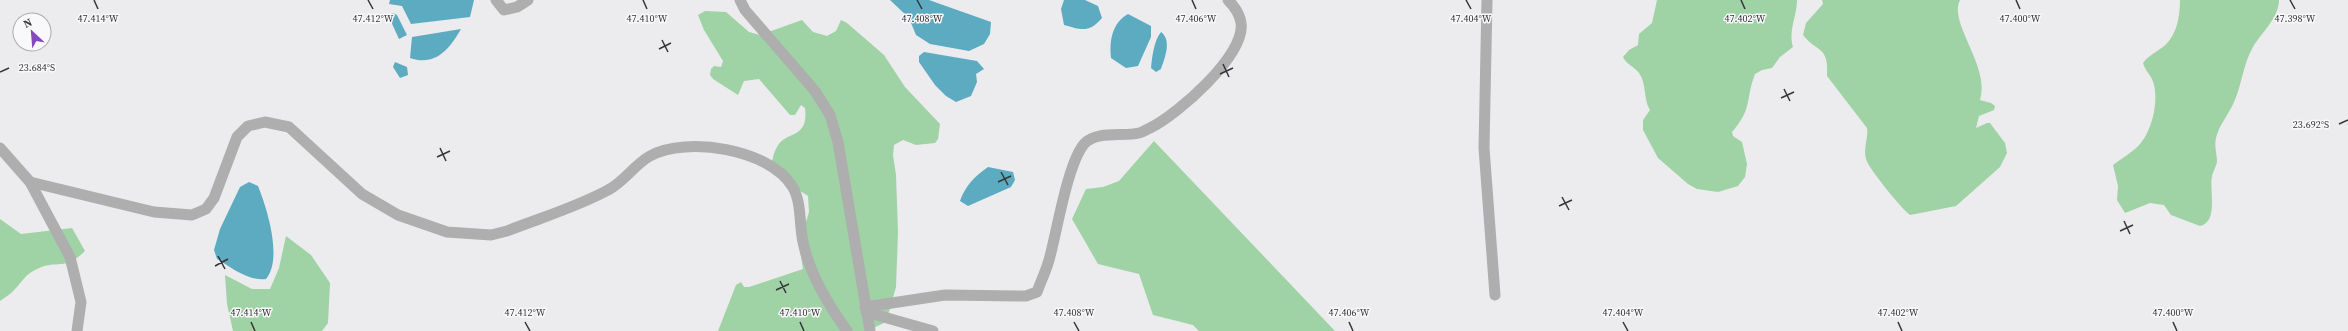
<svg xmlns="http://www.w3.org/2000/svg" width="2348" height="331" font-family="'Source Serif 4',serif">
<style>
.green{fill:#9fd2a4}
.water{fill:#5cabc1}
.lines{fill:none;stroke-linecap:round;stroke-linejoin:round}
.minor{stroke:#aeaeaf;stroke-width:11}
.ticks{fill:none;stroke:#363637;stroke-width:1.5}
.ticks-label{font-size:10px;text-anchor:middle;fill:#363637;stroke:#f9f9fc;stroke-width:3;stroke-linejoin:round;paint-order:stroke}
</style>
<rect width="100%" height="100%" fill="#ececef"/>
<!-- green -->
<g class="green">
<path d="M1657,0h140c0,16 -9,31 -4,47l-13,10 -8,11 -10,2 -7,4c-10,26 -2,34 -23,58l1,4 9,6 5,22 -2,13 -7,9 -20,6 -21,-3 -9,-5 -30,-26 -15,-28v-10l7,-10c-7,-11 -3,-26 -11,-37 -5,-7 -12,-8 -16,-16l6,-7 9,-5 1,-11 13,-11z"/>
<path d="M1822,0h138c-12,23 31,67 20,100l11,3 4,3 -1,4 -15,6 -3,12 11,-5h3l15,20 2,10 -7,14 -44,39 -46,9c-8,-6 -42,-47 -44,-56 -3,-11 3,-24 1,-31l-40,-52c2,-31 -10,-23 -24,-41l3,-12 17,-19z"/>
<path d="M2180,0h99c0,18 -18,33 -26,47 -10,17 -11,37 -19,55 -5,12 -15,23 -18,36 -2,8 1,16 1,24 -1,5 -4,9 -5,14 -3,14 7,46 -12,50l-29,-11 -7,-10 -14,-2 -25,10 -8,-13 1,-14 -5,-21c9,-7 20,-13 27,-21 13,-15 20,-47 12,-65 -3,-6 -7,-9 -9,-16 5,-7 13,-11 20,-16 14,-11 17,-31 17,-47z"/>
<path d="M705,11l21,1 23,20 11,3 42,-15 11,12 14,4 9,-5 5,-11 6,3 37,32 21,32 35,37 -2,15 -3,4 -19,2 -13,-5 -9,5 -1,10 3,20 2,57 -2,55 -10,35 -19,9h-149l18,-46 5,-3 3,5h5l54,-18 -4,-24 10,-33 -1,-16 -38,-25c2,-8 3,-18 7,-24 9,-17 32,-7 28,-39l-4,-3 -6,10h-5l-31,-36 -15,2 -6,14 -25,-16 -3,-4 1,-6 3,-3 7,1 2,-6 -19,-31 -6,-15z"/>
<polygon points="1154,141 1335,331 1199,331 1193,325 1153,315 1139,274 1098,264 1072,219 1086,189 1103,187 1119,181"/>
<path d="M0,219l21,15 51,-6 13,23c-23,22 -28,7 -50,19 -10,5 -13,12 -20,19 -4,5 -10,8 -15,12z"/>
<polygon points="286,236 311,255 330,283 328,323 322,331 233,331 227,304 225,275 252,289 270,289 279,268"/>
</g>
<!-- water -->
<g class="water">
<polygon points="390,0 474,0 470,17 411,24 402,6 389,4"/>
<polygon points="890,0 929,0 991,22 990,34 984,44 969,51 930,44 916,35 909,18"/>
<path d="M1064,0h21l13,6 4,12c-13,15 -20,12 -38,7l-3,-16z"/>
<polygon points="393,13 397,15 407,35 399,39 388,15"/>
<path d="M1128,14l23,12v11l-13,29 -12,2 -15,-10c-2,-17 1,-35 17,-44z"/>
<path d="M461,29c-11,19 -25,38 -51,29l2,-21z"/>
<path d="M1161,32c11,8 4,26 0,37l-5,3 -5,-4c1,-10 3,-28 10,-36z"/>
<polygon points="924,52 977,61 984,69 976,74 977,82 971,96 956,102 946,96 935,85 919,62 919,56"/>
<polygon points="395,62 407,67 408,75 400,78 393,67"/>
<path d="M988,167l25,5 2,8 -4,7 -43,19 -8,-5c5,-15 15,-25 28,-34z"/>
<path d="M249,182l9,4c9,22 25,73 8,93 -18,2 -34,-11 -49,-20l-3,-9 6,-21 20,-42z"/>
</g>
<g class="lines">
<!-- minor -->
<g class="minor">
<polyline points="496,0 504,10 517,7 528,0"/>
<polyline points="740,0 745,10 815,91 830,115 838,142 870,331"/>
<polyline points="1487,0 1484,148 1495,295"/>
<polyline points="0,148 30,182 70,257 81,302 77,331"/>
<path d="M30,182l124,30 38,3 14,-6 8,-11 23,-61 11,-11 17,-4 24,5 73,67 36,21 49,17 44,3 16,-4c33,-13 70,-24 101,-41 16,-8 27,-26 42,-34 37,-20 119,-7 142,30 10,15 7,39 11,56 7,33 25,62 44,89"/>
<path d="M865,307l80,-12 81,1 11,-4c4,-11 9,-21 12,-32 8,-28 18,-95 35,-116 13,-14 39,-7 55,-11 4,-1 8,-4 11,-5 27,-13 96,-73 91,-105 -1,-8 -7,-17 -13,-23"/>
<polyline points="866,312 933,331"/>
</g>
</g>
<!-- ticks -->
<path class="ticks" d="M94,0l4,9M368,0l5,9M643,0l4,9M917,0l5,9M1192,0l4,9M1466,0l5,9M1741,0l4,9M2016,0l4,9M2290,0l5,9M662,40l6,12M659,49l12,-6M1223,64l6,13M0,72l9,-4M1220,74l13,-6M1784,89l6,12M1781,98l13,-6M2339,124l9,-4M440,148l6,13M437,157l13,-6M1001,172l7,13M998,182l13,-6M1562,197l7,13M1559,206l13,-6M2124,221l6,13M2120,231l13,-6M218,256l7,13M215,266l13,-7M780,281l6,12M776,290l13,-6M251,322l4,9M525,322l5,9M800,322l4,9M1074,322l5,9M1349,322l4,9M1623,322l5,9M1898,322l4,9M2173,322l4,9"/>
<g class="ticks-label">
<text x="647" y="22">47.410°W</text>
<text x="922" y="22">47.408°W</text>
<text x="1196" y="22">47.406°W</text>
<text x="1745" y="22">47.402°W</text>
<text x="2020" y="22">47.400°W</text>
<text x="98" y="22">47.414°W</text>
<text x="373" y="22">47.412°W</text>
<text x="1471" y="22">47.404°W</text>
<text x="2295" y="22">47.398°W</text>
<text x="37" y="71">23.684°S</text>
<text x="2311" y="128">23.692°S</text>
<text x="251" y="316">47.414°W</text>
<text x="525" y="316">47.412°W</text>
<text x="800" y="316">47.410°W</text>
<text x="1074" y="316">47.408°W</text>
<text x="1349" y="316">47.406°W</text>
<text x="1623" y="316">47.404°W</text>
<text x="1898" y="316">47.402°W</text>
<text x="2173" y="316">47.400°W</text>
</g>
<!-- north arrow -->
<g transform="translate(32 32) rotate(334)"><circle r="19" fill="#f9f9fc" stroke="#ababad"/>
<path d="M0-3L7 15L0 10L-7 15Z" fill="#8447bd"/>
<text y="-6" font-size="11" font-weight="bold" text-anchor="middle" fill="#363637">N</text>
</g>
</svg>
